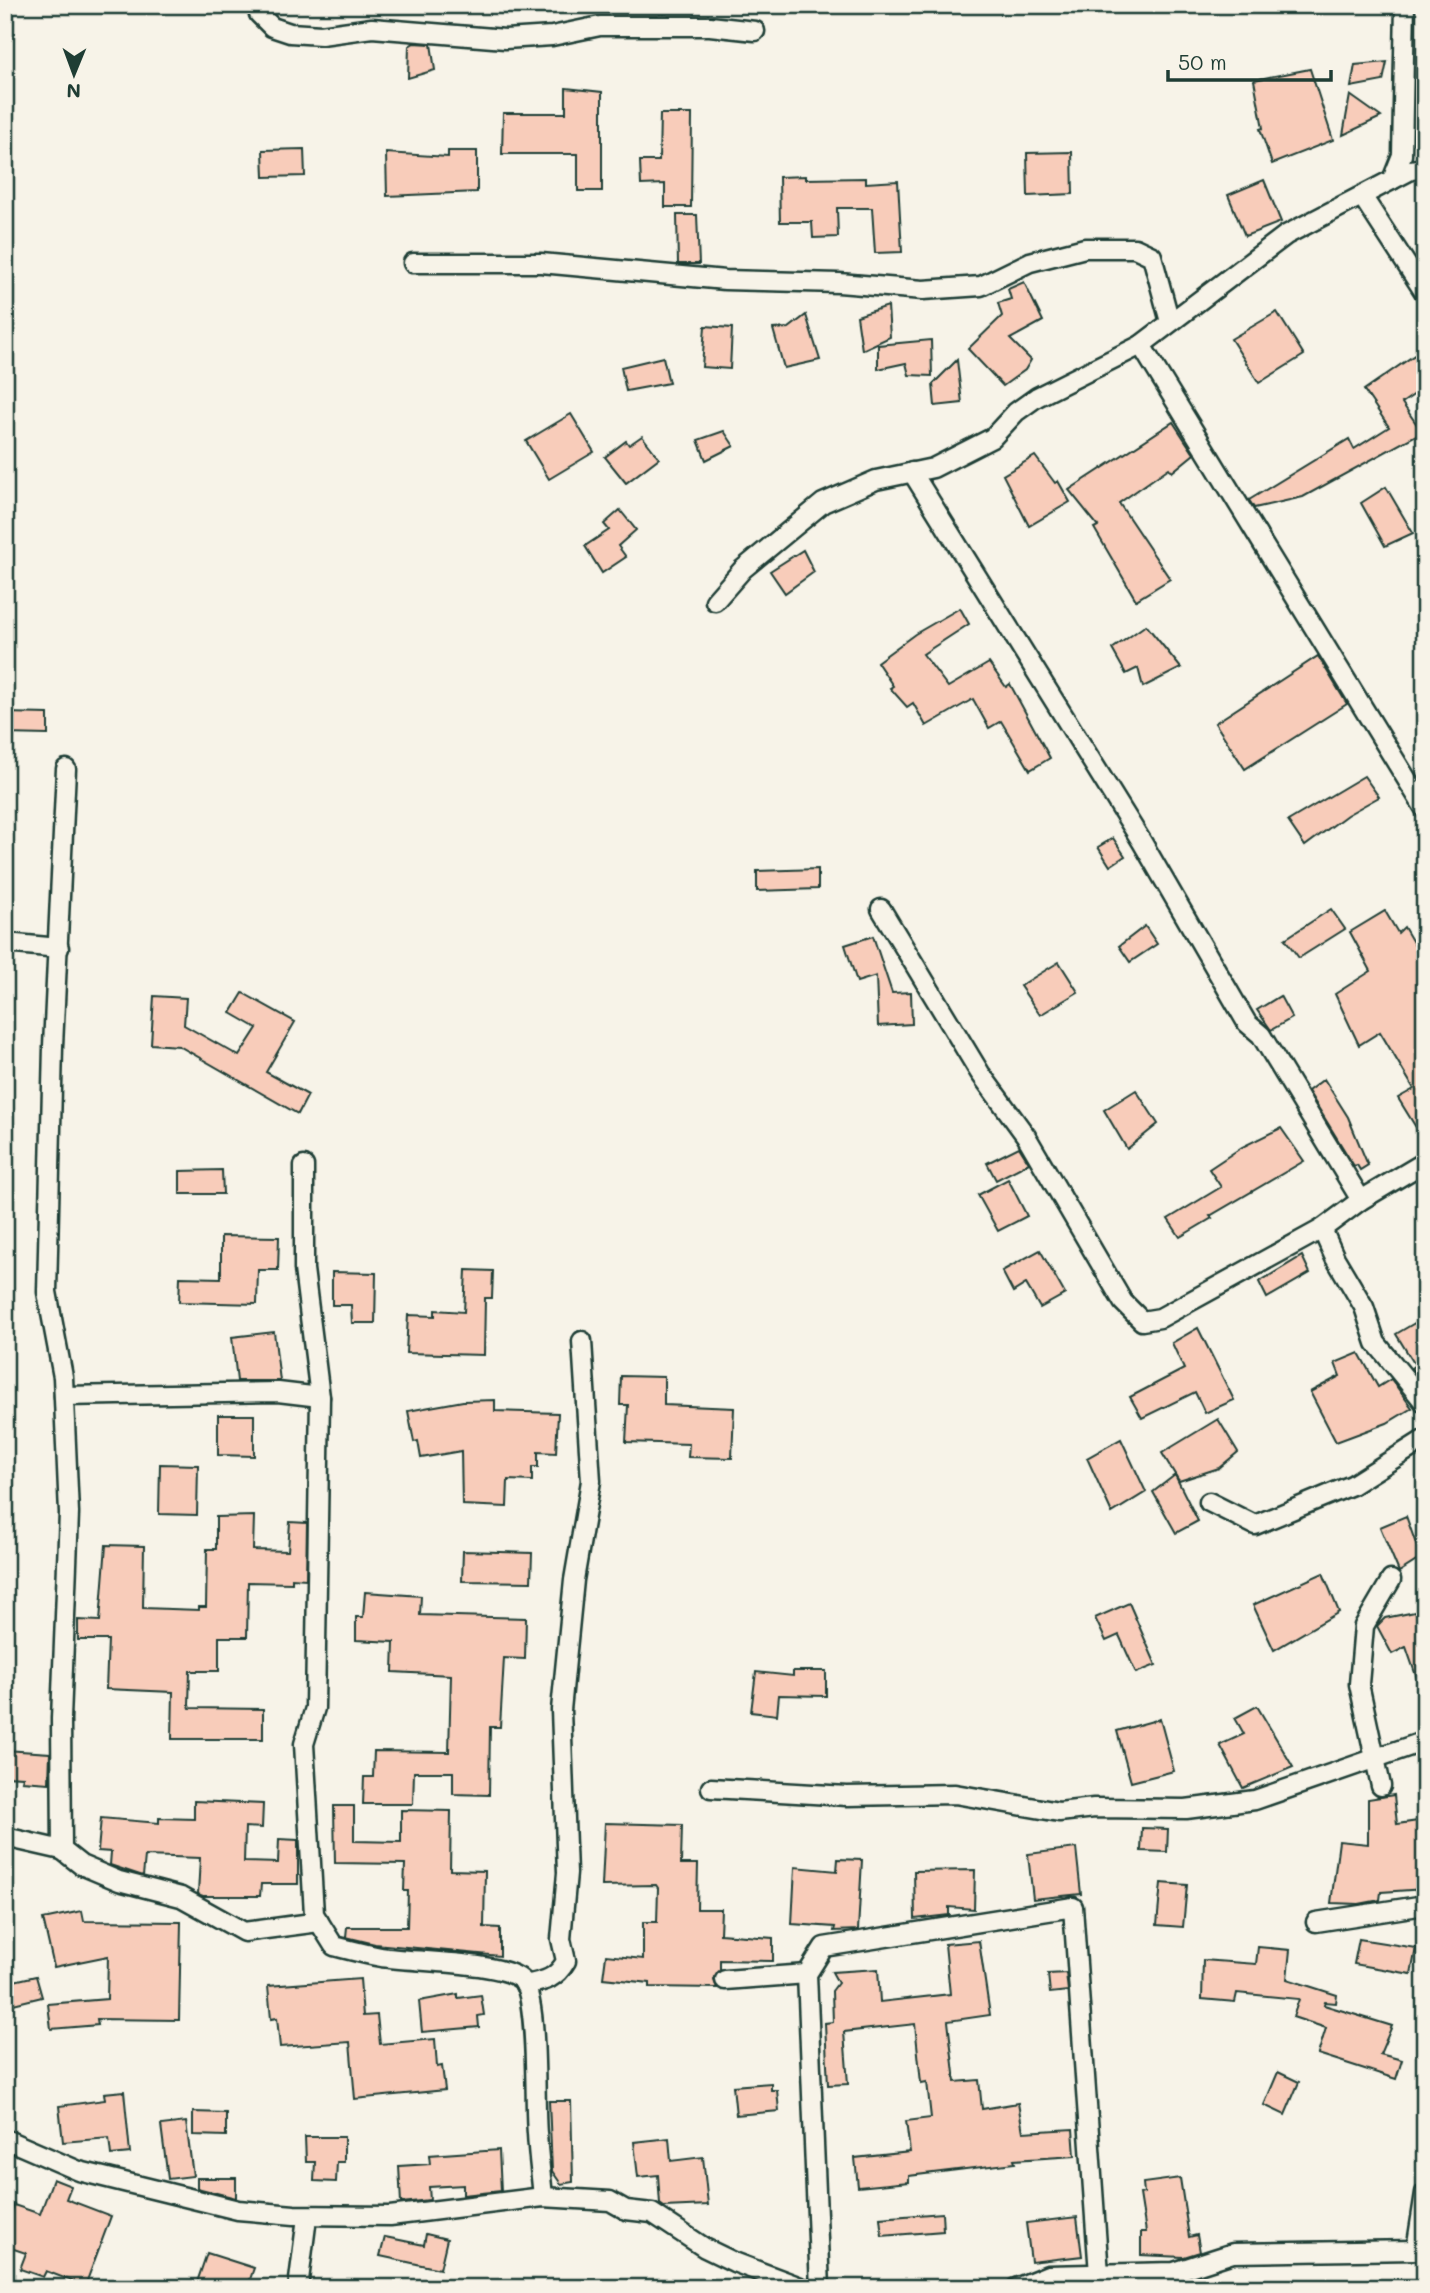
<svg xmlns="http://www.w3.org/2000/svg" width="1430" height="2293" font-family="Mali,sans-serif">
<style>
.building{fill:#f8ccba;stroke:#1f3d34;stroke-width:2}
.lines{fill:none;stroke-linecap:round;stroke-linejoin:round}
.street-casing{stroke:#1f3d34;stroke-width:23}
.street{stroke:#f7f3e8;stroke-width:18}
</style>
<rect width="100%" height="100%" fill="#f7f3e8"/>
<filter id="ink" filterUnits="userSpaceOnUse"><feTurbulence type="fractalNoise" baseFrequency=".0143" numOctaves="2"/><feDisplacementMap in="SourceGraphic" scale="14" xChannelSelector="R" yChannelSelector="G"/><feConvolveMatrix kernelMatrix="1 2 1 2 8 2 1 2 1" color-interpolation-filters="sRGB"/></filter>
<g filter="url(#ink)">
<!-- building -->
<g class="building">
<polygon points="414,43 431,44 435,70 408,78 409,46"/>
<polygon points="1387,62 1383,81 1351,87 1355,65"/>
<polygon points="1310,69 1333,140 1272,164 1260,129 1263,128 1254,80"/>
<polygon points="566,88 602,92 602,191 578,191 578,154 502,154 503,113 566,113"/>
<polygon points="1350,95 1381,117 1343,135"/>
<polygon points="660,114 692,114 691,207 665,207 665,184 641,185 640,161 659,161"/>
<polygon points="304,149 305,176 264,177 263,150"/>
<polygon points="448,151 477,151 477,192 387,196 386,153 448,157"/>
<polygon points="1072,152 1073,194 1028,196 1027,153"/>
<polygon points="806,176 806,179 866,178 866,183 898,181 902,252 875,253 872,208 837,208 838,237 813,238 812,222 780,222 779,177"/>
<polygon points="1264,180 1281,222 1245,236 1228,195"/>
<polygon points="677,215 697,215 699,264 678,264"/>
<polygon points="1024,282 1043,321 1010,339 1031,360 1025,370 1003,386 968,349 1002,316 998,303 1011,299 1008,289"/>
<polygon points="888,306 890,337 862,350 857,316"/>
<polygon points="1277,312 1304,355 1259,383 1231,339"/>
<polygon points="806,315 820,360 784,368 773,329 789,328"/>
<polygon points="705,326 732,328 730,369 702,367"/>
<polygon points="931,340 932,376 909,375 906,363 878,369 878,345"/>
<polygon points="1419,352 1425,361 1425,387 1402,403 1422,432 1303,497 1254,508 1249,500 1349,439 1354,449 1389,427 1364,390"/>
<polygon points="663,357 669,383 626,391 621,367"/>
<polygon points="957,360 962,403 935,406 933,384"/>
<polygon points="571,414 594,452 549,479 526,441"/>
<polygon points="1173,422 1194,454 1172,472 1169,468 1119,503 1170,579 1136,600 1094,528 1098,526 1069,490"/>
<polygon points="724,431 734,446 706,460 698,440"/>
<polygon points="642,436 659,458 626,483 605,457 626,441 629,445"/>
<polygon points="1035,456 1055,483 1058,481 1070,502 1029,526 1003,475"/>
<polygon points="1386,487 1413,533 1385,546 1361,503"/>
<polygon points="620,510 636,530 618,546 626,557 602,573 585,546 609,530 604,524"/>
<polygon points="803,550 814,572 785,593 770,571"/>
<polygon points="960,608 969,624 923,654 948,687 989,663 1006,687 1010,684 1050,758 1030,770 1001,721 989,728 973,699 926,726 913,703 907,707 890,688 893,686 877,662 915,634"/>
<polygon points="1146,625 1181,668 1143,687 1138,668 1126,674 1112,649"/>
<polygon points="1318,656 1347,704 1245,769 1215,723"/>
<polygon points="5,713 48,714 48,735 5,734"/>
<polygon points="1364,776 1379,797 1347,815 1305,846 1288,821"/>
<polygon points="1113,838 1125,856 1110,866 1098,847"/>
<polygon points="818,869 818,889 757,891 757,871"/>
<polygon points="1331,909 1345,929 1299,958 1285,939"/>
<polygon points="1385,911 1398,933 1404,927 1418,951 1425,947 1425,1142 1398,1098 1414,1089 1380,1032 1359,1045 1335,994 1371,971 1350,932"/>
<polygon points="1145,926 1157,944 1130,962 1119,946"/>
<polygon points="873,936 892,993 911,992 912,1024 878,1026 876,976 857,982 845,945"/>
<polygon points="1059,962 1078,992 1040,1015 1020,986"/>
<polygon points="243,993 295,1022 266,1072 308,1095 298,1114 179,1046 151,1044 154,996 186,998 184,1025 239,1056 257,1028 231,1013"/>
<polygon points="1280,996 1292,1018 1271,1030 1257,1010"/>
<polygon points="1324,1079 1348,1117 1368,1165 1360,1170 1357,1165 1354,1166 1308,1091"/>
<polygon points="1136,1090 1158,1124 1127,1149 1104,1110"/>
<polygon points="1281,1128 1304,1161 1210,1216 1212,1218 1180,1237 1168,1219 1221,1187 1209,1169 1242,1147"/>
<polygon points="1019,1147 1029,1163 996,1180 987,1163"/>
<polygon points="222,1170 223,1194 180,1194 180,1171"/>
<polygon points="1008,1179 1027,1216 998,1231 978,1195"/>
<polygon points="221,1236 279,1237 278,1270 258,1270 257,1304 179,1302 180,1277 221,1278"/>
<polygon points="1040,1250 1065,1294 1040,1308 1026,1284 1013,1292 1002,1271"/>
<polygon points="1302,1256 1310,1273 1267,1298 1259,1282"/>
<polygon points="466,1270 493,1271 492,1298 485,1298 484,1355 406,1353 408,1315 435,1316 435,1310 464,1312"/>
<polygon points="332,1272 376,1273 375,1323 352,1323 351,1305 332,1305"/>
<polygon points="1425,1317 1425,1382 1411,1368 1415,1365 1396,1334"/>
<polygon points="1198,1328 1234,1400 1205,1413 1195,1392 1142,1418 1130,1397 1184,1369 1172,1343"/>
<polygon points="274,1332 280,1381 237,1381 232,1337"/>
<polygon points="1359,1353 1378,1387 1391,1379 1412,1408 1387,1423 1336,1442 1310,1392 1340,1376 1335,1363"/>
<polygon points="621,1376 664,1377 664,1405 734,1408 732,1458 688,1457 689,1444 626,1442 628,1405 620,1405"/>
<polygon points="495,1400 495,1411 558,1413 556,1453 538,1452 538,1467 532,1467 532,1481 508,1480 507,1507 462,1505 461,1451 421,1458 418,1441 414,1442 408,1411 463,1401"/>
<polygon points="218,1415 254,1415 254,1456 218,1455"/>
<polygon points="1218,1419 1238,1452 1219,1468 1179,1481 1162,1453"/>
<polygon points="1121,1439 1146,1492 1112,1513 1087,1458"/>
<polygon points="160,1464 198,1465 197,1515 159,1514"/>
<polygon points="1175,1475 1198,1521 1176,1533 1153,1492"/>
<polygon points="254,1516 253,1550 288,1551 290,1522 307,1523 306,1579 292,1578 292,1583 248,1582 247,1637 219,1637 219,1671 190,1671 189,1705 190,1708 263,1709 263,1739 172,1739 173,1692 106,1689 108,1640 78,1640 78,1620 100,1621 106,1545 144,1546 143,1608 199,1610 199,1607 206,1607 207,1549 216,1549 216,1517"/>
<polygon points="1406,1516 1421,1558 1399,1572 1380,1527"/>
<polygon points="463,1551 532,1553 531,1582 462,1581"/>
<polygon points="1323,1573 1339,1612 1274,1650 1253,1605"/>
<polygon points="365,1592 421,1596 420,1615 526,1618 525,1659 504,1658 500,1727 490,1727 489,1795 453,1794 453,1772 414,1772 413,1804 363,1804 364,1777 373,1777 374,1751 449,1752 451,1675 393,1672 394,1642 356,1640 356,1617 363,1617"/>
<polygon points="1129,1603 1156,1665 1136,1673 1119,1635 1106,1641 1095,1618"/>
<polygon points="1425,1610 1425,1693 1422,1693 1406,1647 1392,1654 1377,1626 1385,1618"/>
<polygon points="793,1671 826,1671 826,1696 779,1695 777,1715 751,1712 756,1672 793,1676"/>
<polygon points="1257,1706 1293,1767 1243,1788 1220,1745 1244,1734 1235,1718"/>
<polygon points="1160,1719 1174,1771 1131,1782 1117,1731"/>
<polygon points="5,1750 50,1753 49,1783 22,1781 23,1777 5,1776"/>
<polygon points="1394,1795 1397,1824 1425,1820 1425,1889 1381,1892 1380,1900 1359,1904 1331,1903 1339,1841 1368,1844 1368,1799"/>
<polygon points="194,1801 263,1804 262,1828 245,1827 244,1862 278,1863 279,1839 298,1840 298,1884 261,1884 260,1896 203,1896 198,1894 200,1858 145,1856 143,1876 110,1865 111,1852 98,1851 101,1818 159,1823 159,1818 194,1819"/>
<polygon points="334,1806 354,1806 354,1841 401,1842 401,1810 451,1811 450,1870 485,1871 484,1927 500,1928 500,1956 375,1944 346,1937 347,1927 407,1927 408,1891 404,1891 405,1864 335,1863"/>
<polygon points="605,1823 682,1825 681,1864 698,1864 697,1909 721,1909 720,1934 773,1938 773,1961 720,1960 720,1970 714,1980 717,1988 650,1987 650,1983 603,1978 606,1955 643,1959 643,1922 657,1922 658,1888 656,1885 602,1886"/>
<polygon points="1142,1828 1168,1829 1167,1852 1141,1851"/>
<polygon points="1076,1848 1081,1894 1033,1899 1028,1854"/>
<polygon points="838,1859 862,1860 858,1930 834,1931 835,1927 792,1924 795,1867 837,1871"/>
<polygon points="975,1870 974,1909 949,1907 949,1915 915,1919 914,1871"/>
<polygon points="1161,1883 1187,1885 1183,1927 1157,1925"/>
<polygon points="82,1911 84,1921 181,1922 179,2020 97,2019 98,2025 51,2029 48,2004 107,1999 108,1956 54,1967 43,1919"/>
<polygon points="1359,1939 1416,1948 1411,1974 1354,1964"/>
<polygon points="979,1941 990,2015 948,2021 955,2082 979,2080 982,2109 1018,2103 1023,2132 1073,2129 1075,2156 1014,2160 1015,2163 909,2176 909,2182 858,2187 855,2158 910,2152 906,2121 931,2118 927,2082 921,2083 915,2024 844,2032 848,2084 828,2085 825,2023 833,2022 832,1991 838,1983 832,1972 878,1969 880,2002 950,1994 945,1944"/>
<polygon points="1258,1947 1290,1950 1287,1979 1337,1995 1336,2003 1325,2002 1324,2005 1392,2026 1380,2054 1402,2060 1396,2079 1318,2054 1326,2028 1293,2017 1299,1999 1237,1993 1235,2002 1202,1999 1203,1960 1256,1964"/>
<polygon points="1066,1973 1068,1991 1050,1993 1048,1974"/>
<polygon points="36,1976 42,1997 5,2006 5,1983"/>
<polygon points="360,1979 363,2016 377,2015 380,2044 435,2039 437,2067 442,2066 445,2090 355,2099 350,2042 280,2047 277,2018 271,2019 268,1986"/>
<polygon points="458,1994 458,1998 481,1995 484,2015 478,2016 479,2027 422,2032 419,2001"/>
<polygon points="1278,2072 1299,2082 1285,2115 1264,2105"/>
<polygon points="771,2083 771,2090 777,2090 779,2111 736,2115 733,2086"/>
<polygon points="124,2091 130,2153 111,2155 109,2138 63,2142 59,2106 105,2100 104,2093"/>
<polygon points="549,2101 571,2101 573,2182 561,2184 552,2171"/>
<polygon points="193,2112 226,2113 226,2136 193,2135"/>
<polygon points="186,2122 193,2176 168,2179 161,2125"/>
<polygon points="305,2137 344,2137 344,2162 337,2162 336,2182 314,2181 315,2162 306,2162"/>
<polygon points="669,2138 671,2161 703,2157 708,2205 664,2207 660,2204 658,2175 638,2177 634,2142"/>
<polygon points="499,2150 501,2191 463,2195 463,2185 429,2187 430,2200 401,2203 399,2166 430,2164 429,2155"/>
<polygon points="197,2178 236,2178 236,2198 197,2188"/>
<polygon points="1180,2178 1189,2237 1197,2235 1200,2252 1184,2257 1141,2255 1141,2232 1146,2232 1140,2194 1144,2193 1143,2183"/>
<polygon points="53,2179 71,2186 66,2199 111,2216 85,2286 46,2271 43,2277 20,2269 26,2253 5,2246 5,2230 14,2205 40,2214"/>
<polygon points="942,2213 943,2231 882,2236 880,2218"/>
<polygon points="1077,2217 1082,2256 1031,2262 1026,2223"/>
<polygon points="426,2234 447,2239 440,2269 380,2256 385,2237 424,2245"/>
<polygon points="207,2253 254,2268 247,2288 195,2288"/>
</g>
<g class="lines">
<defs>
<g id="street">
<polyline points="256,5 259,14 272,27 290,33 321,35 372,28 505,39 552,36 600,26 710,26 755,31"/>
<polyline points="1392,180 1402,155 1405,5"/>
<polyline points="1362,196 1425,293"/>
<polyline points="413,263 541,263 725,280 839,283 923,290 981,286 1030,262 1085,248 1135,248 1152,256 1170,322"/>
<polyline points="1141,345 1425,809"/>
<polyline points="912,472 1142,842 1247,1023 1261,1035 1361,1200"/>
<polyline points="715,601 743,569 823,503 876,480 933,468 992,438 1016,412 1037,397 1141,345 1286,235 1411,170 1425,168"/>
<polyline points="66,769 53,1046 47,1292 63,1377 69,1513 61,1719 62,1850 81,1865 119,1881 181,1897 244,1932 319,1922"/>
<polyline points="881,909 980,1073 1026,1136 1123,1302 1142,1321 1160,1318 1322,1229 1361,1200 1425,1162"/>
<polyline points="5,943 59,948"/>
<path d="M304,1166v103l16,128 -5,311 -11,36 10,170 20,32c16,4 31,8 47,11 29,5 121,4 141,23 17,18 12,124 15,153 1,21 4,42 6,64"/>
<polyline points="1322,1229 1335,1258 1364,1307 1376,1343 1425,1403"/>
<polyline points="64,1396 278,1392 320,1397"/>
<polyline points="1209,1502 1255,1525 1352,1485 1425,1439"/>
<polyline points="1381,1786 1359,1684 1364,1626 1391,1580"/>
<polyline points="711,1788 847,1796 955,1794 1059,1812 1094,1808 1186,1809 1255,1800 1425,1741"/>
<polyline points="5,1837 62,1850"/>
<polyline points="1316,1922 1425,1905"/>
<polyline points="725,1980 807,1974"/>
<path d="M525,1985c20,-4 31,-6 41,-24l-5,-22 6,-66 -6,-163 13,-130 17,-99 -9,-140"/>
<polyline points="5,2139 79,2171 238,2210 294,2215 390,2216 543,2197 610,2201 626,2210 652,2213 705,2248 734,2262 803,2288"/>
<polyline points="1425,2193 1416,2250 1425,2251"/>
<polyline points="298,2288 306,2225"/>
<polyline points="820,2288 807,1974 824,1947 1073,1907 1099,2274"/>
<polyline points="1016,2288 1048,2275 1174,2272 1233,2253 1416,2250"/>
</g>
</defs>
<!-- street casing -->
<use href="#street" class="street-casing"/>
<!-- street -->
<use href="#street" class="street"/>
</g>
</g>
<!-- margin -->
<rect width="1430" height="2293" fill="none" stroke="#f7f3e8" stroke-width="28"/>
<rect x="14" y="14" width="1402" height="2265" fill="none" stroke="#1f3d34" stroke-width="2.5" filter="url(#ink)"/>
<!-- north arrow -->
<g transform="translate(74 74) rotate(181)" stroke="#f7f3e8" stroke-width="5" paint-order="stroke">
<path d="M0-5L12 26L0 18L-12 26Z" fill="#1f3d34"/>
<text y="-10" font-size="19" font-weight="bold" text-anchor="middle" fill="#1f3d34">N</text>
</g>
<!-- scale -->
<path d="M1168 70v10h163v-10" fill="none" stroke="#1f3d34" stroke-width="3.5"/>
<text x="1178" y="70" font-size="21" fill="#1f3d34" stroke="#f7f3e8" stroke-width="5" paint-order="stroke">50 m</text>
</svg>
